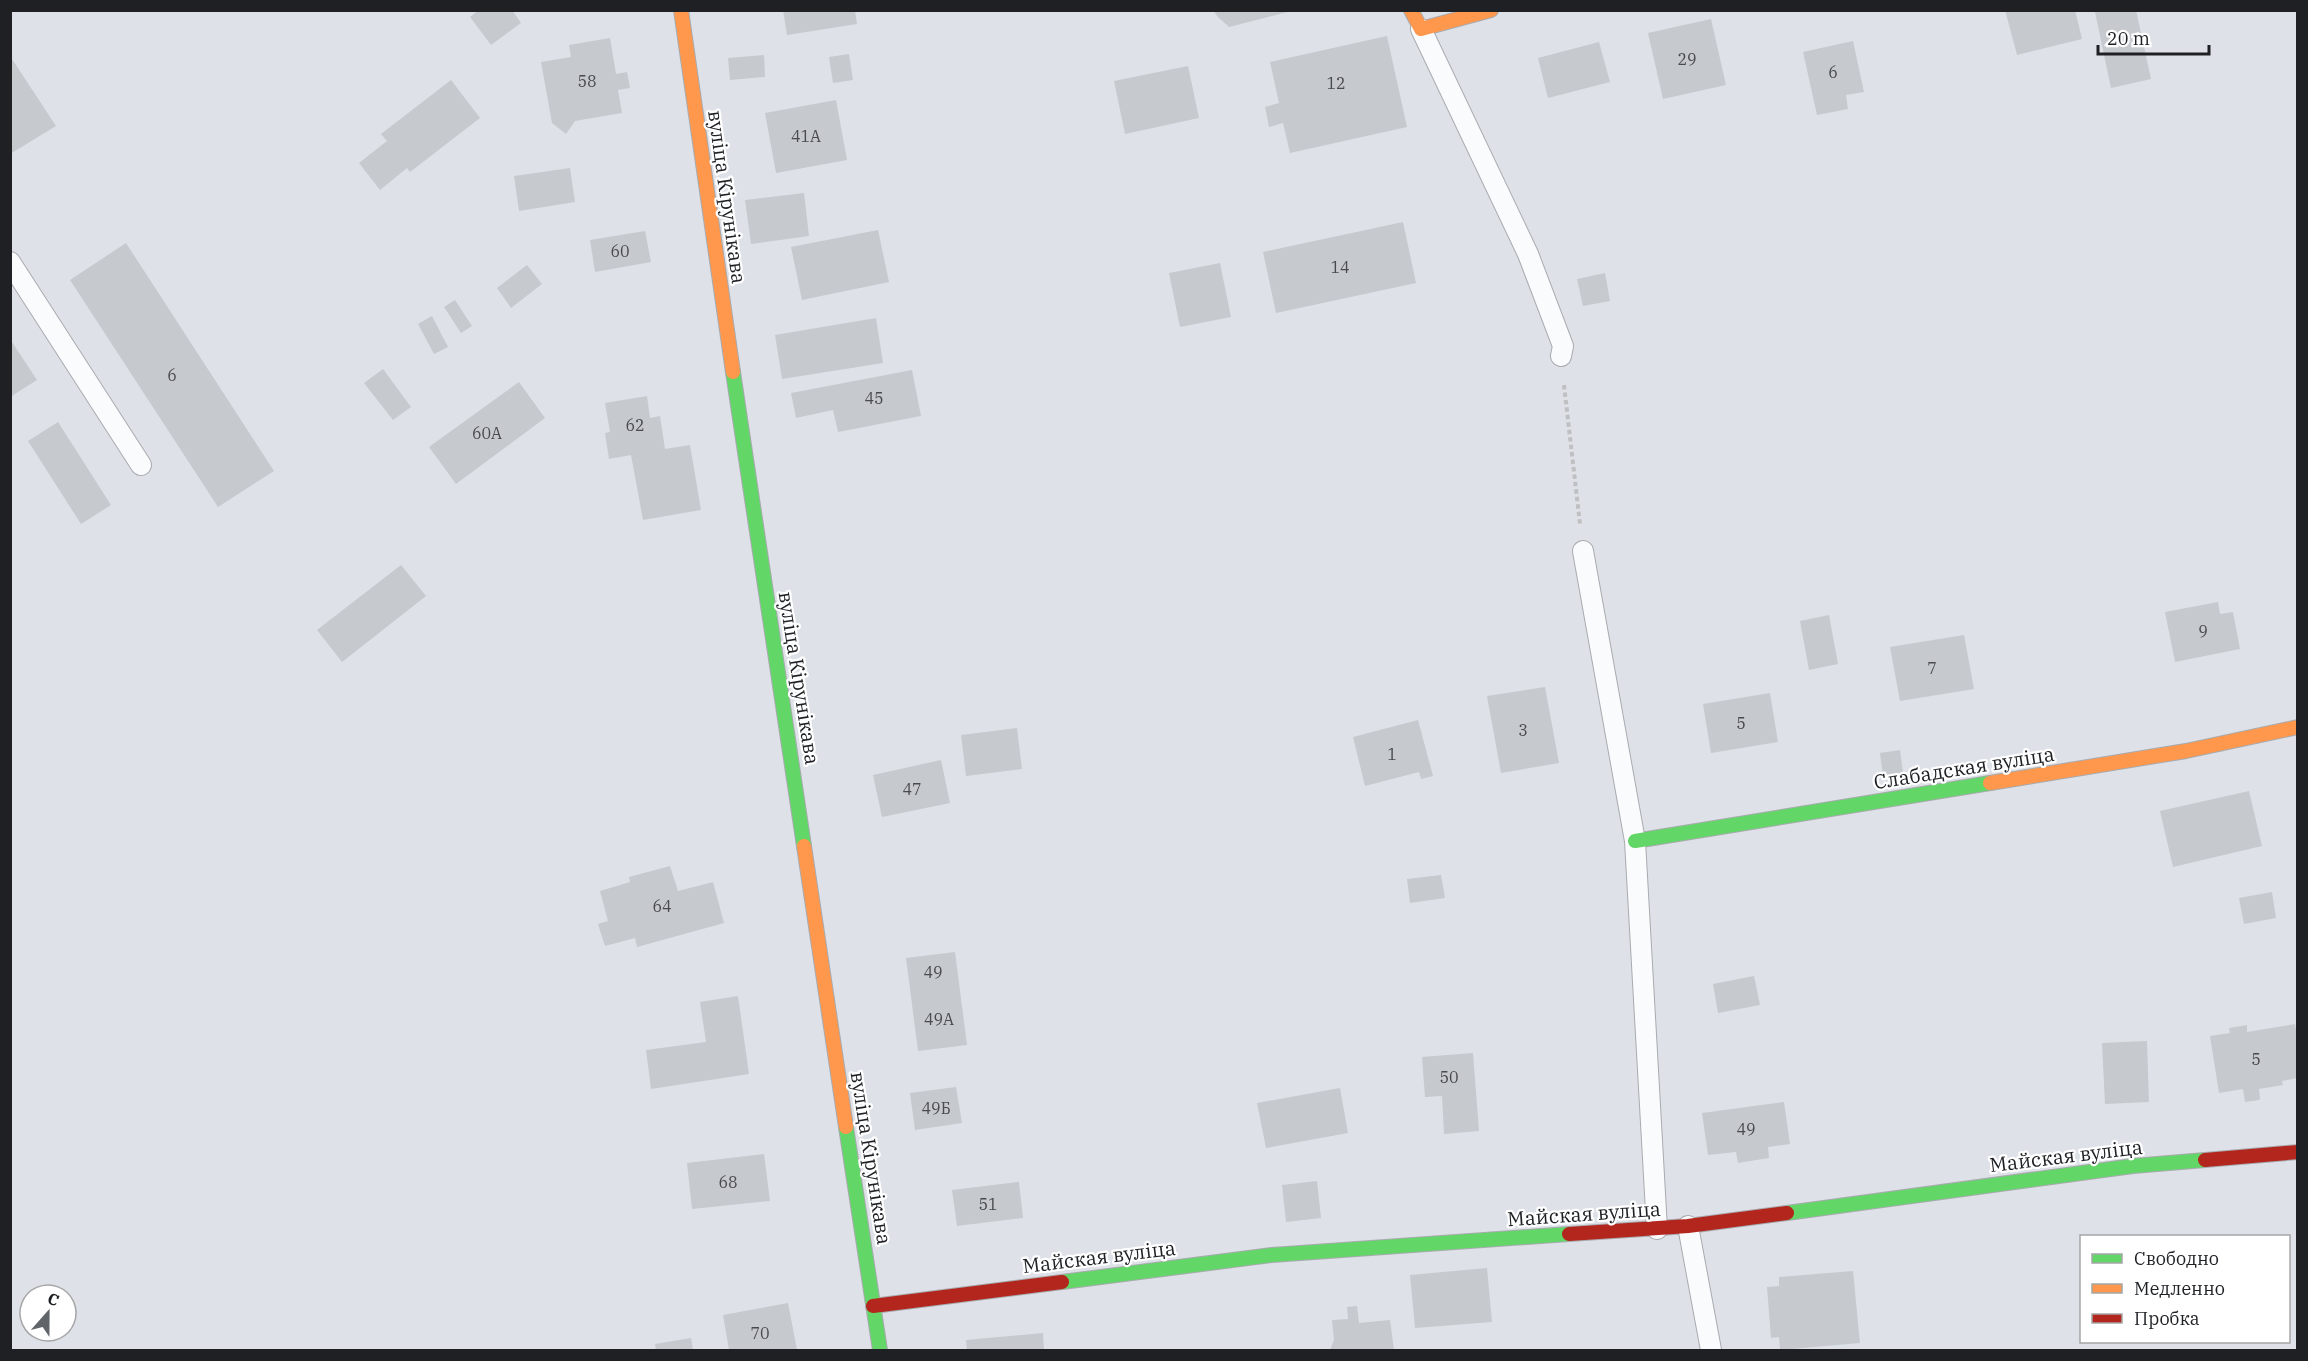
<svg xmlns="http://www.w3.org/2000/svg" width="2308" height="1361" font-family="'IBM Plex Serif',serif">
<style>
.building{fill:#c6c9ce}
.lines{fill:none;stroke-linecap:round;stroke-linejoin:round}
.lane-casing{stroke:#a8abaf;stroke-width:22}
.fast-casing{stroke:#a8abaf;stroke-width:16}
.slow-casing{stroke:#a8abaf;stroke-width:16}
.jam-casing{stroke:#a8abaf;stroke-width:16}
.path{stroke:#bec0c2;stroke-width:4;stroke-dasharray:4.5 3;stroke-linecap:butt}
.lane{stroke:#fafbfc;stroke-width:20}
.fast{stroke:#63d668;stroke-width:14}
.slow{stroke:#ff974d;stroke-width:14}
.jam{stroke:#b3261e;stroke-width:14}
.labels{text-anchor:middle;stroke-width:4.5;stroke-linejoin:round;paint-order:stroke}
.number-label{font-size:16px;fill:#484a4e}
.street-label{font-size:20px;fill:#1e2024;stroke:#fff}
</style>
<rect width="100%" height="100%" fill="#dee2e8"/>
<!-- building -->
<g class="building">
<polygon points="479,10 512,10 521,23 491,45 470,17"/>
<polygon points="783,10 855,10 857,24 787,35"/>
<polygon points="1213,10 1292,10 1292,11 1229,27 1218,17"/>
<polygon points="2005,10 2075,10 2082,39 2017,55"/>
<polygon points="2101,10 2136,10 2151,79 2111,88 2095,12"/>
<polygon points="1711,19 1726,85 1663,99 1648,33"/>
<polygon points="1387,36 1407,127 1290,153 1283,123 1269,127 1265,107 1279,103 1270,62"/>
<polygon points="610,38 616,74 627,72 630,88 618,90 622,113 575,121 566,134 552,123 541,62 571,57 569,45"/>
<polygon points="1853,41 1864,92 1846,95 1848,109 1817,115 1803,52"/>
<polygon points="1599,42 1610,82 1548,98 1538,58"/>
<polygon points="849,54 853,80 833,83 829,57"/>
<polygon points="764,55 765,77 730,80 728,58"/>
<polygon points="10,56 56,126 10,154"/>
<polygon points="1188,66 1199,118 1125,134 1114,81"/>
<polygon points="451,80 480,118 410,172 407,168 380,190 359,163 387,141 381,134"/>
<polygon points="836,100 847,160 776,173 765,113"/>
<polygon points="570,168 575,202 519,211 514,176"/>
<polygon points="804,193 809,236 751,244 745,200"/>
<polygon points="1403,222 1416,283 1276,313 1263,252"/>
<polygon points="878,230 889,282 802,300 791,247"/>
<polygon points="645,231 651,262 595,272 590,240"/>
<polygon points="126,243 274,471 218,507 70,280"/>
<polygon points="1220,263 1231,317 1180,327 1169,273"/>
<polygon points="527,265 542,284 511,308 497,288"/>
<polygon points="1605,273 1610,301 1583,306 1577,279"/>
<polygon points="455,300 472,326 461,333 444,307"/>
<polygon points="432,316 448,347 434,354 418,324"/>
<polygon points="876,318 883,363 782,379 775,335"/>
<polygon points="10,339 37,380 10,397"/>
<polygon points="383,369 411,407 393,420 364,383"/>
<polygon points="912,370 921,416 838,432 833,410 796,418 791,393"/>
<polygon points="519,382 545,418 456,484 429,447"/>
<polygon points="647,396 650,418 660,416 665,449 690,445 701,510 643,520 631,455 609,459 605,433 610,432 605,403"/>
<polygon points="58,422 111,505 81,524 28,441"/>
<polygon points="401,565 426,596 342,662 317,630"/>
<polygon points="2218,602 2220,614 2233,612 2240,649 2175,662 2165,612"/>
<polygon points="1829,615 1838,664 1809,670 1800,621"/>
<polygon points="1964,635 1974,689 1900,701 1890,647"/>
<polygon points="1545,687 1559,763 1501,773 1487,696"/>
<polygon points="1770,693 1778,742 1711,753 1703,704"/>
<polygon points="1418,720 1433,776 1421,779 1419,772 1365,786 1353,737"/>
<polygon points="1017,728 1022,769 966,776 961,735"/>
<polygon points="1900,750 1903,773 1883,776 1880,753"/>
<polygon points="941,760 950,803 882,817 873,775"/>
<polygon points="2249,791 2262,846 2173,867 2160,811"/>
<polygon points="670,866 678,891 713,882 724,923 637,947 635,938 605,946 598,924 608,921 600,891 630,882 629,877"/>
<polygon points="1441,875 1445,898 1410,903 1407,879"/>
<polygon points="2272,892 2276,918 2244,924 2239,898"/>
<polygon points="955,952 967,1045 918,1051 906,958"/>
<polygon points="1754,976 1760,1005 1718,1013 1713,984"/>
<polygon points="738,996 749,1074 651,1089 646,1050 706,1042 700,1002"/>
<polygon points="2295,1024 2298,1040 2298,1078 2282,1081 2283,1085 2259,1089 2260,1099 2259,1100 2245,1102 2243,1089 2219,1093 2210,1036 2230,1033 2229,1028 2247,1025 2247,1032"/>
<polygon points="2147,1041 2149,1102 2105,1104 2102,1043"/>
<polygon points="1473,1053 1479,1131 1444,1134 1442,1096 1425,1097 1422,1057"/>
<polygon points="956,1087 962,1123 915,1130 910,1093"/>
<polygon points="1340,1088 1348,1133 1266,1148 1257,1103"/>
<polygon points="1784,1102 1790,1144 1768,1147 1769,1158 1738,1163 1736,1152 1708,1155 1702,1113"/>
<polygon points="764,1154 770,1201 692,1209 687,1163"/>
<polygon points="1317,1181 1321,1218 1286,1222 1282,1185"/>
<polygon points="1019,1182 1023,1218 957,1226 952,1190"/>
<polygon points="1487,1268 1492,1322 1415,1328 1410,1275"/>
<polygon points="1853,1271 1860,1343 1780,1350 1779,1337 1771,1338 1767,1287 1779,1286 1779,1277"/>
<polygon points="788,1303 797,1350 729,1350 723,1315"/>
<polygon points="1357,1306 1359,1323 1390,1320 1394,1350 1330,1350 1334,1340 1332,1320 1348,1319 1347,1307"/>
<polygon points="1043,1333 1044,1350 967,1350 966,1340"/>
<polygon points="691,1338 693,1350 656,1350 655,1344"/>
</g>
<g class="lines">
<defs>
<g id="lane">
<polyline points="1421,29 1528,254 1563,346 1561,356"/>
<polyline points="10,262 141,465"/>
<polyline points="1583,551 1635,841 1657,1229"/>
<polyline points="1688,1226 1711,1350"/>
</g>
<g id="fast">
<polyline points="733,372 804,846"/>
<polyline points="1635,841 1990,783"/>
<polyline points="846,1127 880,1350"/>
<polyline points="1787,1213 2133,1166 2205,1160"/>
<polyline points="1062,1282 1272,1255 1569,1234"/>
</g>
<g id="slow">
<polyline points="681,10 733,372"/>
<polyline points="1411,10 1421,29 1491,10"/>
<polyline points="1990,783 2186,751 2298,727"/>
<polyline points="804,846 846,1127"/>
</g>
<g id="jam">
<polyline points="2205,1160 2298,1152"/>
<polyline points="1569,1234 1688,1226 1787,1213"/>
<polyline points="873,1306 1062,1282"/>
</g>
</defs>
<!-- lane casing -->
<use href="#lane" class="lane-casing"/>
<!-- fast casing -->
<use href="#fast" class="fast-casing"/>
<!-- slow casing -->
<use href="#slow" class="slow-casing"/>
<!-- jam casing -->
<use href="#jam" class="jam-casing"/>
<!-- path -->
<polyline class="path" points="1564,385 1580,524"/>
<!-- lane -->
<use href="#lane" class="lane"/>
<!-- fast -->
<use href="#fast" class="fast"/>
<!-- slow -->
<use href="#slow" class="slow"/>
<!-- jam -->
<use href="#jam" class="jam"/>
</g>
<g class="labels">
<!-- number labels -->
<g class="number-label">
<text x="1687" y="65">29</text>
<text x="1833" y="78">6</text>
<text x="587" y="87">58</text>
<text x="1336" y="89">12</text>
<text x="806" y="142">41А</text>
<text x="620" y="257">60</text>
<text x="1340" y="273">14</text>
<text x="172" y="381">6</text>
<text x="874" y="404">45</text>
<text x="635" y="431">62</text>
<text x="487" y="439">60А</text>
<text x="2203" y="637">9</text>
<text x="1932" y="674">7</text>
<text x="1741" y="729">5</text>
<text x="1523" y="736">3</text>
<text x="1392" y="760">1</text>
<text x="912" y="795">47</text>
<text x="662" y="912">64</text>
<text x="933" y="978">49</text>
<text x="939" y="1025">49А</text>
<text x="2256" y="1065">5</text>
<text x="1449" y="1083">50</text>
<text x="936" y="1114">49Б</text>
<text x="1746" y="1135">49</text>
<text x="728" y="1188">68</text>
<text x="988" y="1210">51</text>
<text x="760" y="1339">70</text>
</g>
<!-- street labels -->
<g class="street-label">
<text transform="translate(727 197) rotate(82)" y="7">вуліца Кірунікава</text>
<text transform="translate(799 678) rotate(81)" y="7">вуліца Кірунікава</text>
<text transform="translate(1964 768) rotate(-9)" y="7">Слабадская вуліца</text>
<text transform="translate(2066 1156) rotate(-7)" y="7">Майская вуліца</text>
<text transform="translate(871 1158) rotate(81)" y="7">вуліца Кірунікава</text>
<text transform="translate(1584 1214) rotate(-4)" y="7">Майская вуліца</text>
<text transform="translate(1099 1257) rotate(-7)" y="7">Майская вуліца</text>
</g>
</g>
<!-- border -->
<rect width="2308" height="1361" fill="none" stroke="#1e2024" stroke-width="24"/>
<!-- legend -->
<rect x="2080" y="1235" width="210" height="108" fill="#ffffff" stroke="#a5a6a7" stroke-width="1.5"/>
<rect x="2092" y="1254" width="30" height="9" fill="#63d668" stroke="#a5a6a7" stroke-width="1.5"/>
<text x="2134" y="1265" font-size="18" fill="#1e2024">Свободно</text>
<rect x="2092" y="1284" width="30" height="9" fill="#ff974d" stroke="#a5a6a7" stroke-width="1.5"/>
<text x="2134" y="1295" font-size="18" fill="#1e2024">Медленно</text>
<rect x="2092" y="1314" width="30" height="9" fill="#b3261e" stroke="#a5a6a7" stroke-width="1.5"/>
<text x="2134" y="1325" font-size="18" fill="#1e2024">Пробка</text>
<!-- north arrow -->
<g transform="translate(48 1313) rotate(21)"><circle r="28" fill="#ffffff" stroke="#a5a6a7" stroke-width="1.5"/>
<path d="M0-4.5L10 22L0 15L-10 22Z" fill="#616469"/>
<text y="-9" font-size="16" font-weight="bold" text-anchor="middle" fill="#1e2024">С</text>
</g>
<!-- scale -->
<path d="M2098 45v9h111v-9" fill="none" stroke="#1e2024" stroke-width="3"/>
<text x="2107" y="45" font-size="18" fill="#1e2024" stroke="#ffffff" stroke-width="4.5" paint-order="stroke">20 m</text>
</svg>
